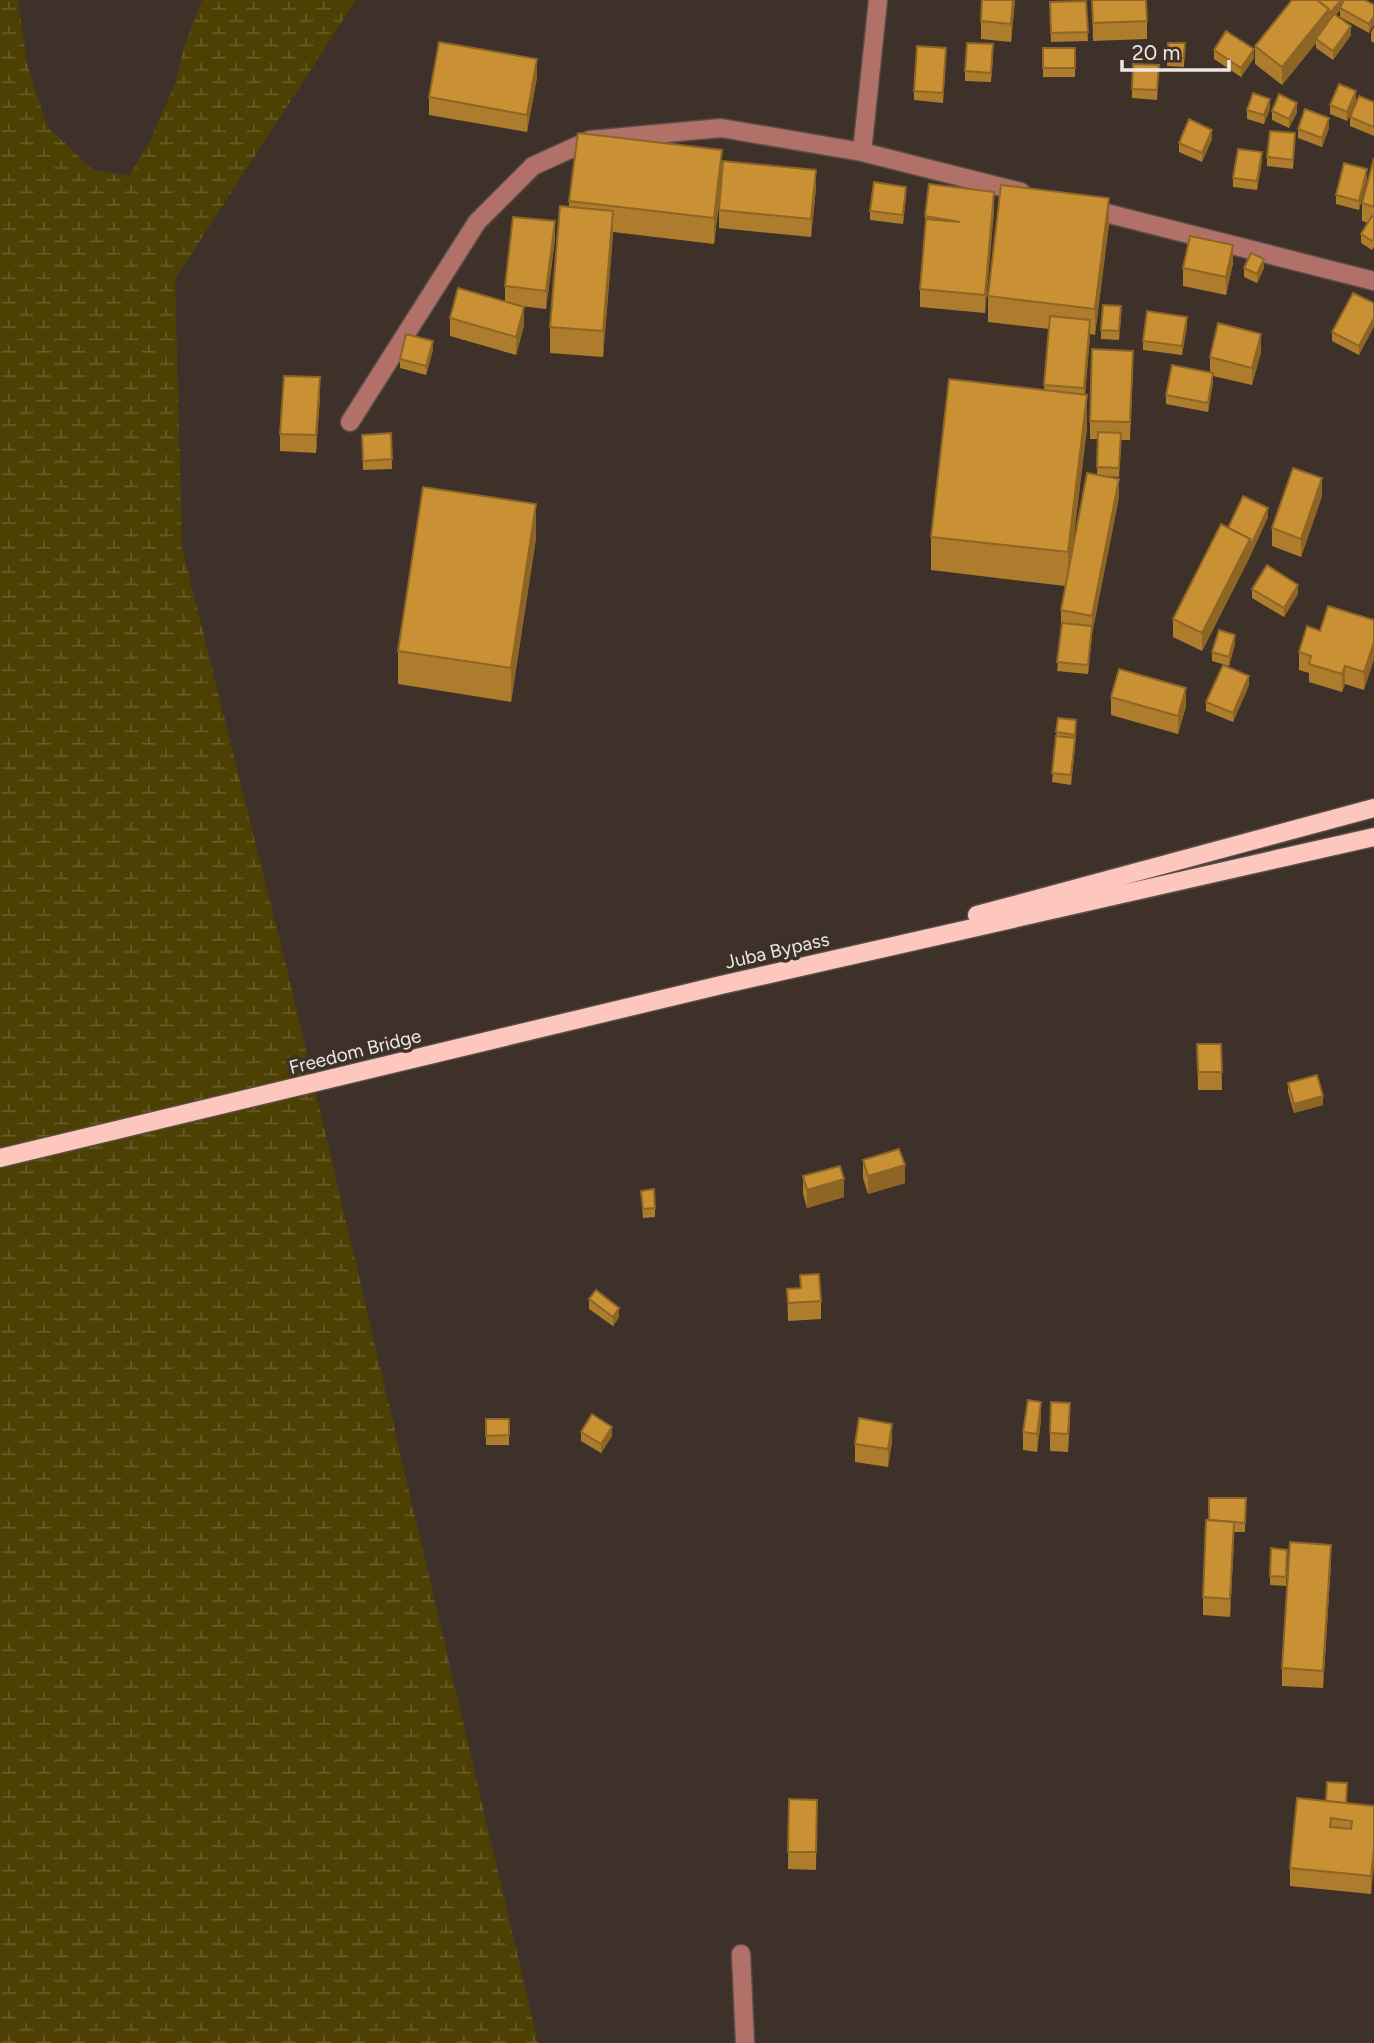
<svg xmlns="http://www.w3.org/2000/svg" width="1374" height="2043" font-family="Figtree,sans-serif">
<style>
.wetland{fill:url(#wetland-marsh)}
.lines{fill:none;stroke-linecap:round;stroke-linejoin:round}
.minor-casing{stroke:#594e47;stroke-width:21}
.major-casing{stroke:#594e47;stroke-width:21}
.minor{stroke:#b27168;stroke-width:18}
.major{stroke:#fdc7be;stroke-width:18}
.wall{fill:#ae7c2d}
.shaded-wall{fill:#8d6524}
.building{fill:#ca9034;stroke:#8d6524;stroke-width:2;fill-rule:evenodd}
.labels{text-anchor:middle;stroke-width:7;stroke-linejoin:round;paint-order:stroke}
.street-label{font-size:19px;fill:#efe7e2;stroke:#3d312a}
</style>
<defs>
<pattern id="wetland-marsh" width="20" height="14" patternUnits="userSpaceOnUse" patternTransform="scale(1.75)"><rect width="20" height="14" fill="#4c4103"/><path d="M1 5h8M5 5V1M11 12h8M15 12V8" fill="none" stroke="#665c27"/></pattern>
</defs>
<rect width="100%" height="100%" fill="#3d312a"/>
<!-- wetland -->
<polygon class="wetland" points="0,0 18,0 27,63 47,126 93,170 129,176 151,139 176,81 184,47 202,0 356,0 175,279 182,547 291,986 538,2043 0,2043"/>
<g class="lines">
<defs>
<g id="minor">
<polyline points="862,152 878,0"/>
<polyline points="1086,208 1374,281"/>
<polyline points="350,422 477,222 533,166 590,140 721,128 862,152 1021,192"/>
<polyline points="741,1954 745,2043"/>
</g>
<g id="major">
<polyline points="977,915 1374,808"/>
<polyline points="0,1158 721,985 1374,837"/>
</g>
</defs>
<!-- minor casing -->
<use href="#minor" class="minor-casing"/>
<!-- major casing -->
<use href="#major" class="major-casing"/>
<!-- minor -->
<use href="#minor" class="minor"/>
<!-- major -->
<use href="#major" class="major"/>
</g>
<!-- wall -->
<g class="wall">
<polygon points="1015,0 1011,42 981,39 981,21"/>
<polygon points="1092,0 1147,21 1147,39 1093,41"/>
<polygon points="1292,0 1374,5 1369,33 1340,17 1340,10 1336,15 1351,35 1333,60 1316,48 1316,43 1282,85 1255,64 1255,46"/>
<polygon points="1086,1 1088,41 1051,42 1050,2"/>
<polygon points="1374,27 1374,43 1371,41 1371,32"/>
<polygon points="1168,43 1185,43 1184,67 1167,66"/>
<rect x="1043" y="48" width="32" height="29"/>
<polygon points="1214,50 1254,58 1241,77 1214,59"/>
<polygon points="993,53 991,82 965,81 965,71"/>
<polygon points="946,57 943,103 914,100 914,91"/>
<polygon points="1159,65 1157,100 1132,98 1132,89"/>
<polygon points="537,77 527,132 429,115 429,97"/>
<polygon points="1356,100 1347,121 1330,114 1330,105"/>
<polygon points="1374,102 1374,136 1350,126 1350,117"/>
<polygon points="1270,108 1264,124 1247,119 1247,110"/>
<polygon points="1272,111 1297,112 1289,128 1272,120"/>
<polygon points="1329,128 1322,147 1298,138 1298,129"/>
<polygon points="1212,139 1202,162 1179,152 1179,143"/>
<polygon points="1295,142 1293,169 1267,166 1267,157"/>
<polygon points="1374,158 1374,247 1372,250 1361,243 1361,234 1368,223 1362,221 1362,203"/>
<polygon points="1262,161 1257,190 1233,187 1233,178"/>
<polygon points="722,173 816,188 811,237 719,228 719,210 721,187 714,244 613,232 603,357 550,353 550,327 569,207 569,201"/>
<polygon points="1367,178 1359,210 1336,204 1336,195"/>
<polygon points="906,196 903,224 870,220 870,211"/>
<polygon points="994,210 985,313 920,307 920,289 925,234 925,216"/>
<polygon points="1109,224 1095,335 1090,334 1085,395 1087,428 1072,550 1097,475 1098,439 1090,439 1090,421 1133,368 1130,440 1121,440 1119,477 1104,476 1119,497 1092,634 1088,674 1057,671 1061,628 1061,610 1065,586 931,570 931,537 1044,390 1049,329 988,322 988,296"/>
<polygon points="555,239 546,309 520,306 524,325 516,355 450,336 450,318 505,302 505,286"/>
<polygon points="1233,263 1226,295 1183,286 1183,268"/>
<polygon points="1244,268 1264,268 1257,283 1244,277"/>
<polygon points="1374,303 1359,355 1332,341 1332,332"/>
<polygon points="1121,316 1119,340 1101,339 1101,330"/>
<polygon points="1187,326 1182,355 1143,350 1143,341"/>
<polygon points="433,350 426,375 400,368 400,359"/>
<polygon points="1261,352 1252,385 1213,376 1213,382 1208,412 1166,404 1166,395 1210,372 1210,357"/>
<polygon points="320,395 316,453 280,451 280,434"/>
<polygon points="391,433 392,469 363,470 362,435"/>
<polygon points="1322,496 1301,557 1272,546 1272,528"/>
<polygon points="1268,517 1250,556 1202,651 1173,637 1173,619 1228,528"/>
<polygon points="536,538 511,702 398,684 398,651"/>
<polygon points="1252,589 1298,594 1284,617 1252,598"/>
<polygon points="1374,620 1364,690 1345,684 1342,692 1309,682 1309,673 1299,670 1299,652 1320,631"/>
<polygon points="1235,644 1229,666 1212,661 1212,652"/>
<polygon points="1249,685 1233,722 1206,711 1206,702"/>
<polygon points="1111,697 1186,706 1178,734 1111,715"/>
<polygon points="1058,718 1076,720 1075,747 1071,785 1052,782"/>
<polygon points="1197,1044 1221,1044 1222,1090 1198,1090"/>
<polygon points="1288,1083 1323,1105 1294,1113 1288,1092"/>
<polygon points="863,1160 905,1183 868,1194 863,1178"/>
<polygon points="803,1176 844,1197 807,1208 803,1194"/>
<polygon points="641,1191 655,1208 655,1217 643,1218"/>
<polygon points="800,1275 821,1301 821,1319 788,1321 787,1289 800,1288"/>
<polygon points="589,1299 619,1317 613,1326 589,1309"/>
<rect x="486" y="1419" width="23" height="26"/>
<polygon points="1041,1420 1037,1452 1023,1450 1023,1432"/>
<polygon points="1070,1421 1068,1452 1050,1451 1050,1433"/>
<polygon points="581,1432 612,1436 601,1453 581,1441"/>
<polygon points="892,1441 888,1467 855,1462 855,1444"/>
<polygon points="1246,1498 1245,1532 1234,1532 1230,1617 1203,1615 1203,1597 1209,1520"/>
<polygon points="1287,1550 1286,1586 1270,1585 1270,1576"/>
<polygon points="1331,1563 1323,1688 1282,1686 1282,1668"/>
<polygon points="1297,1798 1374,1806 1371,1894 1290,1886 1290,1868"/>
<polygon points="789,1799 817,1800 816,1870 788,1869"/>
</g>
<!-- shaded-wall -->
<g class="shaded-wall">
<polygon points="1013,0 1015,0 1011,42 1011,24"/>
<polygon points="1341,0 1345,0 1340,8 1340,10 1330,22 1330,13"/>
<polygon points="1329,9 1329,27 1316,39 1316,43 1282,85 1282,67"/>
<polygon points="1374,16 1374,25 1369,33 1369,24"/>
<polygon points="1351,26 1351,35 1333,60 1333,51"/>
<polygon points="1254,49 1254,58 1241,77 1241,68"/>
<polygon points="537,59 537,77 527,132 527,115"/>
<polygon points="1356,91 1356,100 1347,121 1347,112"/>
<polygon points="1270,99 1270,108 1264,124 1264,115"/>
<polygon points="1297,103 1297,112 1289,128 1289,119"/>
<polygon points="1329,118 1329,128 1322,147 1322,138"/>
<polygon points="1212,130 1212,139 1202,162 1202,153"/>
<polygon points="722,150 722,176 714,244 714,218"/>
<polygon points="1262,152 1262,161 1257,190 1257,181"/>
<polygon points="1367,169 1367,178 1359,210 1359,201"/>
<polygon points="816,170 816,188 811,237 811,219"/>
<polygon points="906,187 906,196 903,224 903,215"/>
<polygon points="994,192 994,210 985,313 985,295"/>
<polygon points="1109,198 1109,224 1095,335 1095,309"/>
<polygon points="613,211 613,237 603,357 603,331"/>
<polygon points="555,221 555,239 546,309 546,291"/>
<polygon points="1233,245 1233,263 1226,295 1226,277"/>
<polygon points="1264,259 1264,268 1257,283 1257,274"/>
<polygon points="524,307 524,325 516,355 516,337"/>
<polygon points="1187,317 1187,326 1182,355 1182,346"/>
<polygon points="1374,318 1374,327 1359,355 1359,346"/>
<polygon points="1090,320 1090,338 1084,406 1084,388"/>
<polygon points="1261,334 1261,352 1252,385 1252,368"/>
<polygon points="433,341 433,350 426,375 426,366"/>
<polygon points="1213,373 1213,382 1208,412 1208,403"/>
<polygon points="320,377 320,395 316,453 316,435"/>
<polygon points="1087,395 1087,428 1068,586 1068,552"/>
<polygon points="1322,478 1322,496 1301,557 1301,539"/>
<polygon points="1119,479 1119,497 1092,634 1092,616"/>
<polygon points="536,504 536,538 511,702 511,668"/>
<polygon points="1268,508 1268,517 1250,556 1250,547"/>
<polygon points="1250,539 1250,557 1202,651 1202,633"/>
<polygon points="1298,585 1298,594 1284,617 1284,608"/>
<polygon points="1092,626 1092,635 1088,674 1088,665"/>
<polygon points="1235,635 1235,644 1229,666 1229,657"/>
<polygon points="1374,642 1374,660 1364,690 1364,672"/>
<polygon points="1345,666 1345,684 1342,692 1342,674"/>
<polygon points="1249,676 1249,685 1233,722 1233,713"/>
<polygon points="1186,688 1186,706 1178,734 1178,716"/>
<polygon points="1076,720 1075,747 1071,785 1071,775"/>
<polygon points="1323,1096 1323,1105 1294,1113 1294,1104"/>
<polygon points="905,1165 905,1183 868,1194 868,1176"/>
<polygon points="844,1179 844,1197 807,1208 807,1190"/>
<polygon points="619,1308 619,1317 613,1326 613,1317"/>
<polygon points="1041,1402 1041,1420 1037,1452 1037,1434"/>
<polygon points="892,1424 892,1441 888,1467 888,1449"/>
<polygon points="612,1427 612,1436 601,1453 601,1444"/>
<polygon points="1234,1522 1234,1539 1230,1617 1230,1599"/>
<polygon points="1331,1545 1331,1563 1323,1688 1323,1671"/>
<polygon points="1374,1848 1374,1866 1371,1894 1371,1876"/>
</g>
<!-- building -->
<g class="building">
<polygon points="982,0 1013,0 1011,24 981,21"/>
<polygon points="1092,0 1146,0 1147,21 1093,23"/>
<polygon points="1292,0 1317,0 1329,9 1282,67 1255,46"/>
<polygon points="1317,0 1341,0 1330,13 1329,9"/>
<polygon points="1344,0 1365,0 1374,5 1374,16 1369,24 1340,8"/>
<polygon points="1086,1 1088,32 1051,33 1050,2"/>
<polygon points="1334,14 1351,26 1333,51 1316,39"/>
<polygon points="1226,31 1254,49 1241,68 1214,50"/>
<polygon points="439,42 537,59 527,115 429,97"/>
<polygon points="967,43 993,44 991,73 965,71"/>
<polygon points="1168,43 1185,43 1184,58 1167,57"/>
<polygon points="917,46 946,48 943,93 914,91"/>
<rect x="1043" y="48" width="32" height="20"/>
<polygon points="1133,64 1159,65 1157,90 1132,89"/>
<polygon points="1339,84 1356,91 1347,112 1330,105"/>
<polygon points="1253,93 1270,99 1264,115 1247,110"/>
<polygon points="1279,94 1297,103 1289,119 1272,111"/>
<polygon points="1359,96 1374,102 1374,127 1350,117"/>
<polygon points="1305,109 1329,118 1322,138 1298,129"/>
<polygon points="1189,119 1212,130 1202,153 1179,143"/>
<polygon points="1270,131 1295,133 1293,160 1267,157"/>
<polygon points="578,133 722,150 714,218 569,201"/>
<polygon points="1238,149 1262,152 1257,181 1233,178"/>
<polygon points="1374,158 1374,207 1362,203"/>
<polygon points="723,161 816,170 811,219 719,210"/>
<polygon points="1344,163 1367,169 1359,201 1336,195"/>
<polygon points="874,182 906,187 903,215 870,211"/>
<polygon points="929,184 994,192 985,295 920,289 926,219 960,222 925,216"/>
<polygon points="1001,185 1109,198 1095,309 988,296"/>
<polygon points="560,206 613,211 603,331 550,327"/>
<polygon points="1372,216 1374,217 1374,238 1372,241 1361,234"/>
<polygon points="513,217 555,221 546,291 505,286"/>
<polygon points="1190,236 1233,245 1226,277 1183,268"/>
<polygon points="1251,253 1264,259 1257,274 1244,268"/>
<polygon points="458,288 524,307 516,337 450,318"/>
<polygon points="1353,293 1374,303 1374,318 1359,346 1332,332"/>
<polygon points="1103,305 1121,306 1119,331 1101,330"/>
<polygon points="1147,311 1187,317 1182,346 1143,341"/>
<polygon points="1050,316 1090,320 1084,388 1044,385"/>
<polygon points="1218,323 1261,334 1252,368 1210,357"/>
<polygon points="406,334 433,341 426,366 400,359"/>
<polygon points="1092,349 1133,351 1130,422 1090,421"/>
<polygon points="1172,365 1213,373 1208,403 1166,395"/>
<polygon points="284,376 320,377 316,435 280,434"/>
<polygon points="949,379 1087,395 1068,552 931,537"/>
<polygon points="1098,432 1121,433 1119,468 1097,467"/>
<polygon points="391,433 392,459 363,461 362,435"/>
<polygon points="1293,468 1322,478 1301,539 1272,528"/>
<polygon points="1087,473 1119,479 1092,616 1061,610"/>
<polygon points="423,487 536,504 511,668 398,651"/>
<polygon points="1243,496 1268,508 1250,547 1250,539 1228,528"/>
<polygon points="1221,524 1250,539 1202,633 1173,619"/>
<polygon points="1267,565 1298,585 1284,608 1252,589"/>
<polygon points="1328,606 1374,620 1374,642 1364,672 1345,666 1342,674 1309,664 1311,656 1299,652 1307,626 1320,631"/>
<polygon points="1062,623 1092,626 1088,665 1057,662"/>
<polygon points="1219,630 1235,635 1229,657 1212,652"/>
<polygon points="1223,665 1249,676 1233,713 1206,702"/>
<polygon points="1119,669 1186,688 1178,716 1111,697"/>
<polygon points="1058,718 1076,720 1075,735 1056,732"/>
<polygon points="1056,736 1075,738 1071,775 1052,773"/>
<polygon points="1197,1044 1221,1044 1222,1072 1198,1072"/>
<polygon points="1317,1075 1323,1096 1294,1104 1288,1083"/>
<polygon points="899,1149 905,1165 868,1176 863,1160"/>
<polygon points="840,1166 844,1179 807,1190 803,1176"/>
<polygon points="654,1189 655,1208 643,1209 641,1191"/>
<polygon points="819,1274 821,1301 788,1303 787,1289 801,1288 800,1275"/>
<polygon points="596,1290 619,1308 613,1317 589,1299"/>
<polygon points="1028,1400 1041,1402 1037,1434 1023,1432"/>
<polygon points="1051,1402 1070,1403 1068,1434 1050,1433"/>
<polygon points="592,1414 612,1427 601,1444 581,1432"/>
<polygon points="859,1418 892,1424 888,1449 855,1444"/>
<polygon points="486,1419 509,1419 509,1435 486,1436"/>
<polygon points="1209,1498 1246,1498 1245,1523 1209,1520"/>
<polygon points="1206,1520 1234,1522 1230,1599 1203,1597"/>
<polygon points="1290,1542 1331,1545 1323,1671 1282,1668"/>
<polygon points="1271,1548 1287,1550 1286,1577 1270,1576"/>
<polygon points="1327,1782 1347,1783 1346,1803 1326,1801"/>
<path d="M1297,1798l77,8v42l-3,28 -81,-8zM1331,1818l21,3 -1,8 -21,-2z"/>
<polygon points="789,1799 817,1800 816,1852 788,1852"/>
</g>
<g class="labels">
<!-- street labels -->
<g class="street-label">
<text transform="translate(777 950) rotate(-13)" y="7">Juba Bypass</text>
<text transform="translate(355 1051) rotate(-14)" y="7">Freedom Bridge</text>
</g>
</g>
<!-- scale -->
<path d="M1122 60v10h107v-10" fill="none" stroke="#efe7e2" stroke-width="3.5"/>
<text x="1132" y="60" font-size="21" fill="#efe7e2" stroke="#3d312a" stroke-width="5" paint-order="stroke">20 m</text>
</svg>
